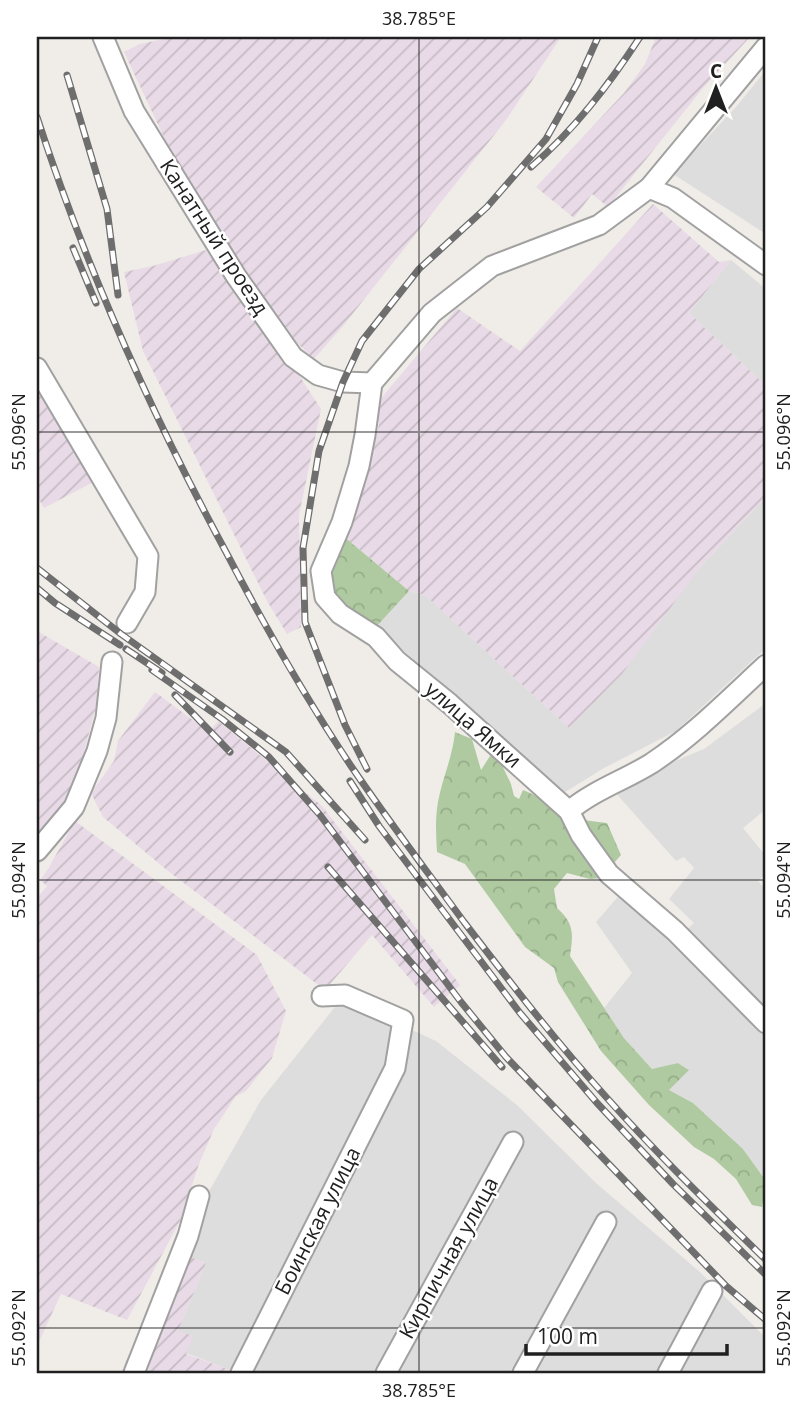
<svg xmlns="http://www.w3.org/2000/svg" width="803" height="1410" font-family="'Open Sans',sans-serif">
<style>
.residential{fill:#dedddd}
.industrial{fill:url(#industrial-furrows)}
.forest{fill:url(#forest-crowns)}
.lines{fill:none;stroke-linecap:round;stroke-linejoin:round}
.minor-casing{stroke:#a1a1a1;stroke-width:23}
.minor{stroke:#fff;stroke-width:19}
.rail-casing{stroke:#6e6e6e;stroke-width:7}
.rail{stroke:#fff;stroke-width:4.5;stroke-dasharray:13;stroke-linecap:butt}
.ticks{fill:none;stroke:#202020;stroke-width:2;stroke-opacity:0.45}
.labels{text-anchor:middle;stroke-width:5;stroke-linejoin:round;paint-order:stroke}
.street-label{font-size:21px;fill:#202020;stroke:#fff}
.neatline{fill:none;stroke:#202020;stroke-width:2.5}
.ticks-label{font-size:18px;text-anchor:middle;fill:#202020}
</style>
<defs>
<pattern id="industrial-furrows" width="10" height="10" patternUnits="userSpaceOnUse" patternTransform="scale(1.75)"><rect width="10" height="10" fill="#e8dae6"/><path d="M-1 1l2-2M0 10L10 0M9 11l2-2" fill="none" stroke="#c7bbc5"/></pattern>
<pattern id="forest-crowns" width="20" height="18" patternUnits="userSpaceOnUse" patternTransform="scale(1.75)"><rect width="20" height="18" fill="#afcaa1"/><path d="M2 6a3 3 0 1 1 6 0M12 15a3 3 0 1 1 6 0" fill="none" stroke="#96ad8a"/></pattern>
</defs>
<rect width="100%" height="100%" fill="#f0ede8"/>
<!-- residential -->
<g class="residential">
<polygon points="766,70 766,234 673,174 736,107"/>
<polygon points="731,260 766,289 766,386 689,313"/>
<polygon points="766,497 766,648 676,731 604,768 557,797 471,709 376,627 409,591 425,595 569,728 701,566"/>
<polygon points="766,703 766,809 743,828 765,855 762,858 766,863 766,874 758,881 766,890 766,1007 686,930 694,923 669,899 694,868 684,857 676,861 614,791 663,766 704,749"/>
<polygon points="622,892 711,976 766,1032 766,1181 743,1149 693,1103 668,1090 688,1069 678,1063 653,1070 625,1039 604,1008 632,973 596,922"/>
<polygon points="342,998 436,1041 517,1105 596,1183 700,1272 766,1338 766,1373 228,1373 230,1370 186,1353 178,1331 206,1263 175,1251 261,1100"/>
</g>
<!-- industrial -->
<g class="industrial">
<polygon points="174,37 561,37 506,120 343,326 314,359 275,322 218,233 169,148 124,52 140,44"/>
<polygon points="656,37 750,37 703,88 608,207 592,194 574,218 536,187 624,93 645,64"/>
<polygon points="653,204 719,262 731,260 689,313 766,386 766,497 701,566 622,674 569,728 425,595 409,591 342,535 367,479 379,424 377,403 457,308 520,351"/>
<polygon points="206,250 257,324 295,369 321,409 299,515 301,627 287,634 267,601 143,351 124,272 153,266"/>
<polygon points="37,380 97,480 44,508 37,496"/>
<polygon points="37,631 99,667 97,702 72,799 37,838"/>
<polygon points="155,692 209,732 218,721 322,806 460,985 434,1007 372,935 325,990 168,871 103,817 91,793 114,761 118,741"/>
<polygon points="75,821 257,955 286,1011 272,1058 246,1091 236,1096 214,1129 199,1164 180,1221 127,1320 61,1294 37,1346 37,898 47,886 40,880 48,869"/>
<polygon points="175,1251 206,1263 178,1331 193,1336 186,1354 230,1370 228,1373 121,1373"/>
</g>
<!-- forest -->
<g class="forest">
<polygon points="342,535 409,591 376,627 331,598 328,582"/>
<path d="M455,732l17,7 9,31 9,-14 9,3 12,25 3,12 5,3 4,-9c23,10 32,16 44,38l16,-8 24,3 14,32 -20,23 -11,1 -23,-6 -13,16 3,19c18,16 16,27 13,48l54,82 28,31 26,-6 11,7 -20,20 24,13 50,46 23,32 -4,26 -10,-2 -16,-26 -22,-20 -20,-12 -45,-42 -48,-54 -43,-69 -4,-14 -29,-21 -60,-83 -28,-12c-1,-17 -2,-33 1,-50 4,-23 15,-46 17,-70z"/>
</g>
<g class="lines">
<defs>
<g id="minor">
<polyline points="103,37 134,111 236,276 293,357 318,375 343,382 372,383"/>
<polyline points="649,188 766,47"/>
<polyline points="37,368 148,556 145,592 127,623"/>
<polyline points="372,383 365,435 359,466 342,522 321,571 325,597 340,614 376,637 397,661 450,704 569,811 581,835 609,874 675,931 766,1023"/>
<polyline points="372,383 432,313 492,266 599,225 649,188 673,198 766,265"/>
<path d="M569,811c25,-21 56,-31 83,-48 42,-28 77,-64 114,-98"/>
<polyline points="37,851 74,807 97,751 106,718 112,662"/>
<polyline points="134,1373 188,1236 199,1196"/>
<polyline points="241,1373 395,1068 403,1020 345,995 322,996"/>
<polyline points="386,1373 513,1142"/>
<polyline points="523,1373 606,1222"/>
<polyline points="668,1373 712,1291"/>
</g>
</defs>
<!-- minor casing -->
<use href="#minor" class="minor-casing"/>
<!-- minor -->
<use href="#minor" class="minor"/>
<defs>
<g id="rail">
<polyline points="67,75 107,209 118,295"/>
<path d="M37,117c49,151 114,296 189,435 38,73 79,145 125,214 36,53 75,104 113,156 46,60 92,120 143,176 51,57 105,109 159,162"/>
<path d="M531,167c44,-38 77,-81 109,-130"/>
<polyline points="73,248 96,303"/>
<polyline points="37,568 121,634 286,752 365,840"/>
<polyline points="37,588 55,603 120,645"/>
<polyline points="126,649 162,673"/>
<polyline points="152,670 222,719 269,757 320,815 461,1002 506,1057 726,1286 766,1320"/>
<polyline points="175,695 230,752"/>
<polyline points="367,769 345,725 305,622 303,548 319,451 343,382 362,341 419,269 487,207 546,139 577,84 598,37"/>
<polyline points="350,781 379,826 520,1013 597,1103 673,1184 766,1275"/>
<polyline points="328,867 502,1067"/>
</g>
</defs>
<!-- rail casing -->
<use href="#rail" class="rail-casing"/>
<!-- rail -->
<use href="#rail" class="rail"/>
</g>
<!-- ticks -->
<path class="ticks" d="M419,37v1336M37,432h729M37,880h729M37,1328h729"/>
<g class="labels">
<!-- street labels -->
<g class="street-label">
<text transform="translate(214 237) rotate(57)" y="7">Канатный проезд</text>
<text transform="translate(473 725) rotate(41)" y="7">улица Ямки</text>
<text transform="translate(318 1221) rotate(-63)" y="7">Боинская улица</text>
<text transform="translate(449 1258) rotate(-61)" y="7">Кирпичная улица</text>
</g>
</g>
<!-- border -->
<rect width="803" height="1410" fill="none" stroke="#ffffff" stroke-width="77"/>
<!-- north arrow -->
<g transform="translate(716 88)" stroke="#ffffff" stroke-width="5" paint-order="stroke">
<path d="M0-5L12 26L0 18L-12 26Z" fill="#202020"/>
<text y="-10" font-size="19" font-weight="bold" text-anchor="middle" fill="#202020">С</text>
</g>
<!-- scale -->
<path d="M526 1344v10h201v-10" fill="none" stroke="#202020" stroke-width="3.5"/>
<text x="537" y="1344" font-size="21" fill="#202020" stroke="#ffffff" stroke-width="5" paint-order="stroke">100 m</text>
<rect x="38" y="38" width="726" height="1334" class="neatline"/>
<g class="ticks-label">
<text x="419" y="25">38.785°E</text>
<text transform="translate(19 432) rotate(-90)" y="6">55.096°N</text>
<text transform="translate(784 432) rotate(-90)" y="6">55.096°N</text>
<text transform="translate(19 880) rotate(-90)" y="6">55.094°N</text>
<text transform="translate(784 880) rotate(-90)" y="6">55.094°N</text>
<text transform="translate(19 1328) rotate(-90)" y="6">55.092°N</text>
<text transform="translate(784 1328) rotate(-90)" y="6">55.092°N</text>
<text x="419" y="1397">38.785°E</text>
</g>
</svg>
